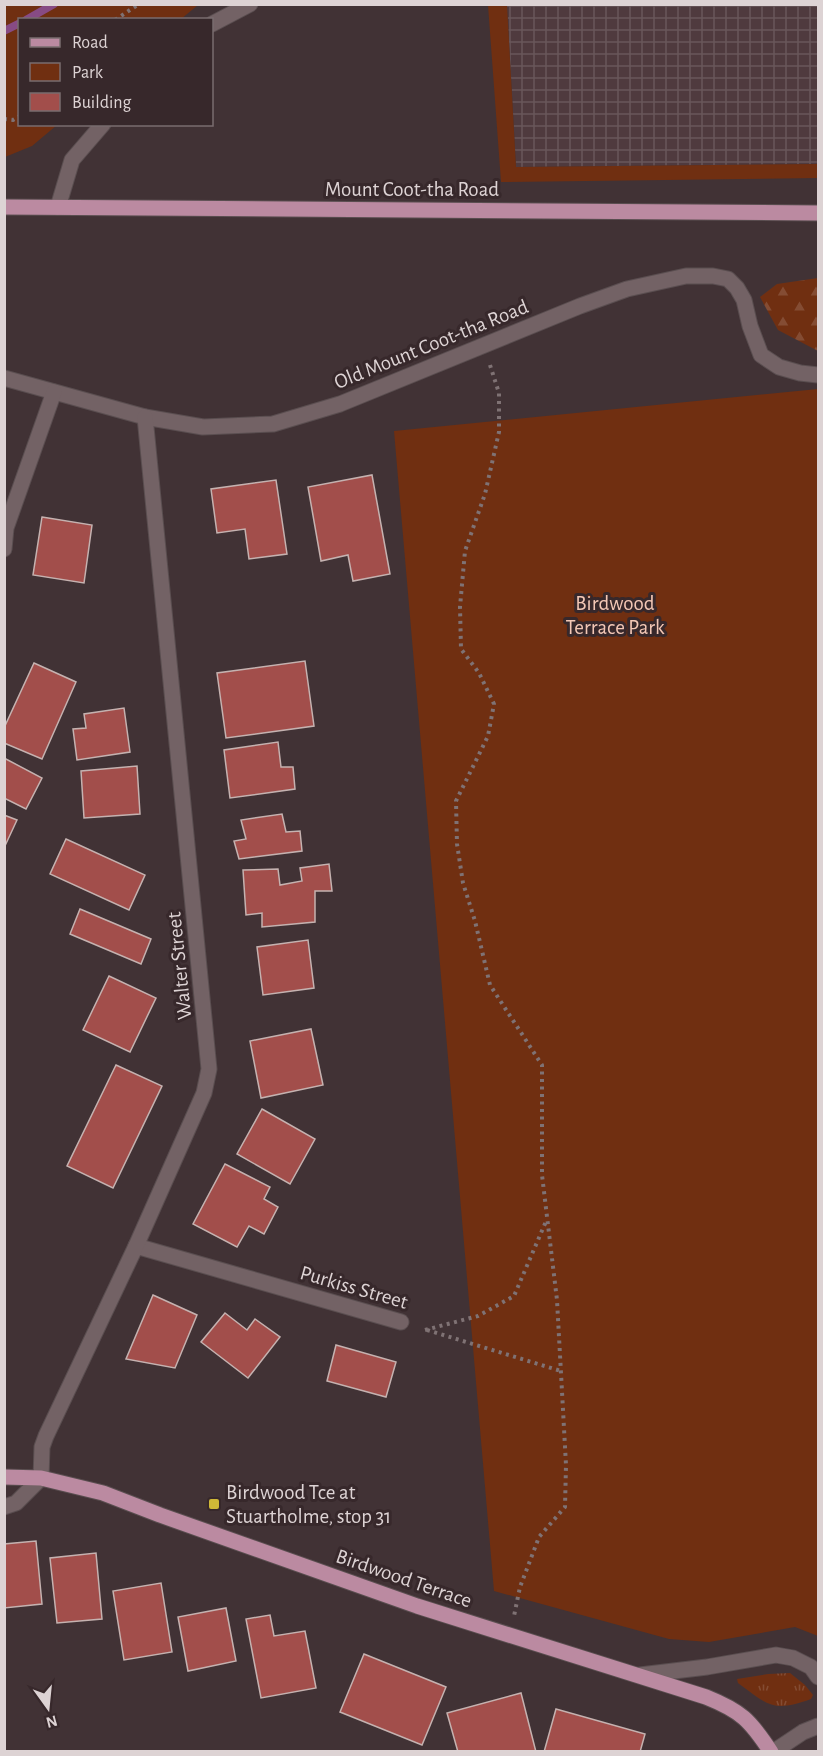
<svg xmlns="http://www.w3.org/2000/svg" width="823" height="1756" font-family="'Alegreya Sans',sans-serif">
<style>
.industrial{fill:url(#industrial-grid)}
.grass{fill:url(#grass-tufts)}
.forest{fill:url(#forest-firs)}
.green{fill:#702f11}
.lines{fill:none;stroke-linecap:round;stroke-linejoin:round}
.stream{stroke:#874b84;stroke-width:8}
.building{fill:#a24e4b;stroke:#c5b2b0;stroke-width:1.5}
.minor-casing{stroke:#5a4e50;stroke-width:17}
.major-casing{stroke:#5a4e50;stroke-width:17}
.path{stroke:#7f7274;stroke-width:4;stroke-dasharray:3 4.5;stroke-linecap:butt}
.minor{stroke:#736265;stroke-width:15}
.major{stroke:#bb8aa1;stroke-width:15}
.poi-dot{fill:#d0b837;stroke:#37282b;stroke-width:2}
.labels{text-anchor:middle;stroke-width:6;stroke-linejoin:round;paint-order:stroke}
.street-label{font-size:21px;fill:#ddd3d4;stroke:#37282b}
.park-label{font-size:21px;fill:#f3c7b5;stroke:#37282b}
.poi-label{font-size:21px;fill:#ddd3d4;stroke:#37282b;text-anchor:start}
</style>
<defs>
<pattern id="industrial-grid" width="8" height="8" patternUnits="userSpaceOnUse" patternTransform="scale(1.5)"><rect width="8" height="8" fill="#4f3a3e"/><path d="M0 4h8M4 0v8" fill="none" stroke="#685659"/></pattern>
<pattern id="grass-tufts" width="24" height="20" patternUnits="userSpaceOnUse" patternTransform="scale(1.5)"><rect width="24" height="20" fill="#702f11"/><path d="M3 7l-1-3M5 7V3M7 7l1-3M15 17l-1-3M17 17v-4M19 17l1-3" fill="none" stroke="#844c33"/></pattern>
<pattern id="forest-firs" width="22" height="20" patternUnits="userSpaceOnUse" patternTransform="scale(1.5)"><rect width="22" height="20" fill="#702f11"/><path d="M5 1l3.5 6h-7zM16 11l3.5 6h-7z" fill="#844c33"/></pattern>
</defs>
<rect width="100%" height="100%" fill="#413235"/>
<!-- industrial -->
<polygon class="industrial" points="507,5 818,5 818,164 516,167"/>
<!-- grass -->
<path class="grass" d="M790,1673l15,12 8,10 -2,4c-38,14 -43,6 -73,-16l-1,-4 31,-5z"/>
<!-- forest -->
<polygon class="forest" points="818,278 818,351 778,330 760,297 777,284"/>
<!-- green -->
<g class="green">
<polygon points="5,4 198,4 198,5 181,19 20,20 20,124 57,125 32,146 5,157"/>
<polygon points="488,5 507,5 516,167 818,164 818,178 501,182"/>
<polygon points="818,389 818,1636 795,1627 709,1642 669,1639 494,1591 394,431"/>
</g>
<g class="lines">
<!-- stream -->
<g class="stream">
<polyline points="26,20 54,4"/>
<polyline points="4,31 20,23"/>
</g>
</g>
<!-- building -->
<g class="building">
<polygon points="372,475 390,574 353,581 348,555 321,561 308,487"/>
<polygon points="276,480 287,554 249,559 245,529 217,533 211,489"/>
<polygon points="42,517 92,525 84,583 33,575"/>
<polygon points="305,661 314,726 226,738 217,673"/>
<polygon points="34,663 76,682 42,759 4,743 4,728"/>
<polygon points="124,708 130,752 77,760 73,729 86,728 84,714"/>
<polygon points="278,742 281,767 293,767 295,789 230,798 224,750"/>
<polygon points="4,758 42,778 26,809 4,798"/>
<polygon points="137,766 140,814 84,818 81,771"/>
<polygon points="282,814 286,832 300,831 302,851 239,859 234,841 246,839 241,820"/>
<polygon points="4,815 17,820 4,848"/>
<polygon points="66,839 145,875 129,910 50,874"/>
<polygon points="329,864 332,891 315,891 315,922 262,927 262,913 246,915 243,870 278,869 280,885 302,881 300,868"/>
<polygon points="80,909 151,939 141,964 70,934"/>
<polygon points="308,940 314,988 263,995 257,947"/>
<polygon points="109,976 156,998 130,1052 83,1030"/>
<polygon points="311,1029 323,1085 261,1098 250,1041"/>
<polygon points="116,1065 162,1086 113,1188 67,1166"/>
<polygon points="262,1109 315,1139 290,1184 237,1154"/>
<polygon points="225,1164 270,1187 264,1199 278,1207 264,1234 249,1226 237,1247 193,1224"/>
<polygon points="153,1295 197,1315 175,1368 126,1359"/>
<polygon points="225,1313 247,1330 255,1319 280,1337 248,1378 201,1342"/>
<polygon points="336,1345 396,1362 386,1397 327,1381"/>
<polygon points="36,1541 42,1604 4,1608 4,1544"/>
<polygon points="96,1553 102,1619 57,1623 50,1558"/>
<polygon points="161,1583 172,1652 124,1660 113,1591"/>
<polygon points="226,1608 236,1661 188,1671 178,1617"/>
<polygon points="270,1615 274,1636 305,1631 316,1688 261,1698 246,1619"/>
<polygon points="364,1654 446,1687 422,1745 340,1712"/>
<polygon points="521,1693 536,1752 458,1752 447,1713"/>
<polygon points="556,1709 645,1734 640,1752 544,1752"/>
</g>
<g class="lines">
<defs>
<g id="minor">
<polyline points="212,24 250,4"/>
<polyline points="58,207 72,160 103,124"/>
<polyline points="4,378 145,417 203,427 273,424 340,404 580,306 627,289 686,276 713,276 728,279 737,288 744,300 750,326 761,355 779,367 800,373 818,375"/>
<polyline points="4,549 6,528 54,392"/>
<polyline points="136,1246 401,1322"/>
<polyline points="4,1507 16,1503 41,1478 42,1447 46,1436 136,1246 204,1093 209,1069 145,417"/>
<polyline points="640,1675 707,1667 776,1655 793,1658 811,1667 818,1677"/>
<polyline points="773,1752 803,1732 818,1726"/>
</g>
<g id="major">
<polyline points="4,207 818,213"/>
<path d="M4,1477l37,1 62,15 57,22 257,91 289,91c35,14 44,23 65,55"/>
</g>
</defs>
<!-- minor casing -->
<use href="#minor" class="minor-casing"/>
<!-- major casing -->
<use href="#major" class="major-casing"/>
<!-- path -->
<g class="path">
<polyline points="115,20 139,4"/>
<polyline points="4,119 13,120 20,116"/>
<polyline points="490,365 499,393 499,432 485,494 465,551 460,607 461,649 479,673 494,704 488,736 456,801 457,844 463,883 475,921 490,985 542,1065 542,1175 557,1300 566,1465 565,1507 539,1537 520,1587 514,1616"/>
<polyline points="425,1330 478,1316 514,1296 547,1219"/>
<polyline points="427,1330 561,1371"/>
</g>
<!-- minor -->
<use href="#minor" class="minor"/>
<!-- major -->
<use href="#major" class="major"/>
</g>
<!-- markers -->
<rect class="poi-dot" x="208" y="1498" width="12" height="12" rx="3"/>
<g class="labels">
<!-- street labels -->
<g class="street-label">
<text x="412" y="196">Mount Coot-tha Road</text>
<text transform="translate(431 344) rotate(-22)" y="7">Old Mount Coot-tha Road</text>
<text transform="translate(179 966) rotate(-96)" y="7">Walter Street</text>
<text transform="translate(354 1287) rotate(16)" y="7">Purkiss Street</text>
<text transform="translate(404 1578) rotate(19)" y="7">Birdwood Terrace</text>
</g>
<!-- park labels -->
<g class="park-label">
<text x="615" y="610">Birdwood<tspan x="615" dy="24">Terrace Park</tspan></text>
</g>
<!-- poi labels -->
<g class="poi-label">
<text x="226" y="1499">Birdwood Tce at<tspan x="226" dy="24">Stuartholme, stop 31</tspan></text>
</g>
</g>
<!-- border -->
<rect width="823" height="1756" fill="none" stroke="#ddd3d4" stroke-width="12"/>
<!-- legend -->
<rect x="18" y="18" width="195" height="108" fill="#37282b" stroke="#796c6f" stroke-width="1.5"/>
<rect x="30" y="38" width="30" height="9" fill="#bb8aa1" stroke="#796c6f" stroke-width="1.5"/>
<text x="72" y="48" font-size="18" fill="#ddd3d4">Road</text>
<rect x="30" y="63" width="30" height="18" fill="#702f11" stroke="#796c6f" stroke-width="1.5"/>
<text x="72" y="78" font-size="18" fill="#ddd3d4">Park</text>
<rect x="30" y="93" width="30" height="18" fill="#a24e4b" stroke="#796c6f" stroke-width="1.5"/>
<text x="72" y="108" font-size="18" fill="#ddd3d4">Building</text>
<!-- north arrow -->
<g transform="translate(48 1708) rotate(165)" stroke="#37282b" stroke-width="4.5" paint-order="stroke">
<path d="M0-4.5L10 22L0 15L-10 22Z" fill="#ddd3d4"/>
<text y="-9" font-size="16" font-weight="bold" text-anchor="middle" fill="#ddd3d4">N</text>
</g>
</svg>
